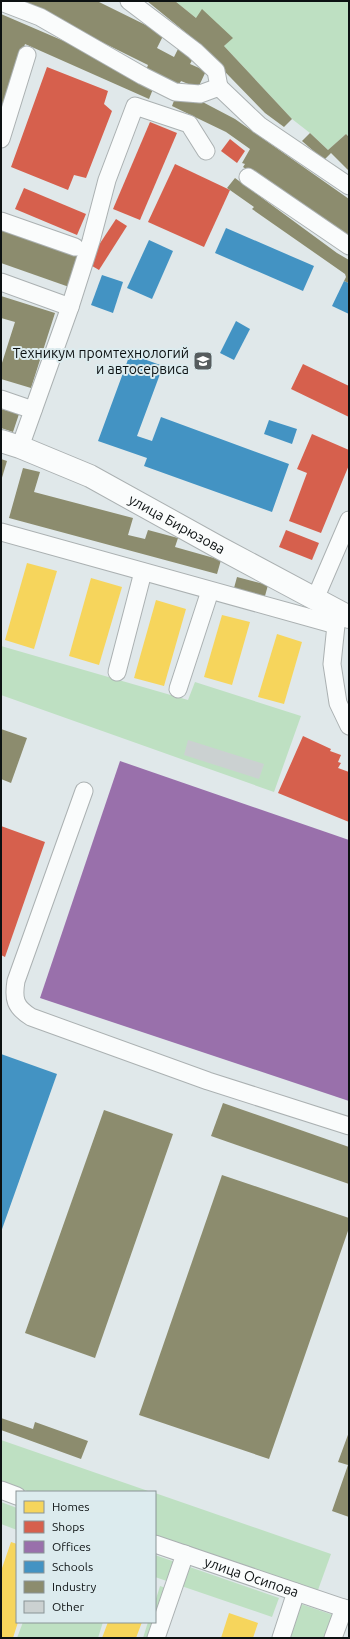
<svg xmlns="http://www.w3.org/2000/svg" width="350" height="1639" font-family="Ubuntu,sans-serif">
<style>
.green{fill:#bee0c2}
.homes{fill:#f6d55c}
.shops{fill:#d6604d}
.offices{fill:#9970ab}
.schools{fill:#4393c3}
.industry{fill:#8c8c6e}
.building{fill:#cbd1d1}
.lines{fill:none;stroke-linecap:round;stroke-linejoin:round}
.minor-casing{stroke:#abb1b2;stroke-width:19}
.major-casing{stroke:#abb1b2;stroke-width:24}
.minor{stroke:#fafcfc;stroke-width:17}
.major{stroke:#fafcfc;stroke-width:22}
.labels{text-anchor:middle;stroke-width:4;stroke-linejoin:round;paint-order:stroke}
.poi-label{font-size:14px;fill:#0c1112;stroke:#dcebee;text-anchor:end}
.street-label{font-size:14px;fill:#0c1112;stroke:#dcebee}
</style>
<rect width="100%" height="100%" fill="#e0e8ea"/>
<!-- green -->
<g class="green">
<polygon points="175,1 349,1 349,137 346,134 328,150 310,133 292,119 224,46 232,38 196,18"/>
<polygon points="1,646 188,700 195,682 301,716 274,792 1,695"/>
<polygon points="1,1440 151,1492 30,1492 1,1482"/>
<polygon points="155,1493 331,1554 318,1590 155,1535"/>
<polygon points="1,1502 17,1508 17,1530 1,1524"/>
<polygon points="155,1555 279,1598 272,1617 155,1577"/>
<polygon points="160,1586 169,1589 152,1638 143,1638 148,1622 155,1622 155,1602"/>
<polygon points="298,1603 336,1616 329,1638 286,1638"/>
<polygon points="23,1622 103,1622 98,1638 17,1638"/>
</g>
<!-- homes -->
<g class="homes">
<polygon points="27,563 57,571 34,649 5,640"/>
<polygon points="91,578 122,587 99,665 69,656"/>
<polygon points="156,600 186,609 164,686 134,678"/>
<polygon points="222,615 250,622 232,685 204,677"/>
<polygon points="277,634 302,642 284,704 258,697"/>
<polygon points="11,1542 17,1544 17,1622 18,1622 13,1638 1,1638 1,1571"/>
<polygon points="229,1613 258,1623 253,1638 221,1638"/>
<polygon points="108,1622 142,1622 136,1638 102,1638"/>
</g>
<!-- shops -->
<g class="shops">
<polygon points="47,67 108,91 104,104 112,111 86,178 74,175 68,190 11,167"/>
<polygon points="150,122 177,133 140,220 113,209"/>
<polygon points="230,139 245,151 237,163 221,151"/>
<polygon points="175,164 230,190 204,247 148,222"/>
<polygon points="24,188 86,214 77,235 15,209"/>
<polygon points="116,219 127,226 99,270 87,263"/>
<polygon points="303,364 349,386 349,417 291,389"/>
<polygon points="312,434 349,450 349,465 321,533 289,521 307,473 297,469"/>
<polygon points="286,530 319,543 312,560 279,547"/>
<polygon points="303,736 331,749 330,751 341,755 338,762 341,763 338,768 349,772 349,822 278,793"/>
<polygon points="1,826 45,842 5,957 1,955"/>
</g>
<!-- offices -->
<polygon class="offices" points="120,761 349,840 349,1101 40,998"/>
<!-- schools -->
<g class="schools">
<polygon points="226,228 314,266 303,291 215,253"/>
<polygon points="149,240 173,251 152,299 127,288"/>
<polygon points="102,275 123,282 113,313 91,305"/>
<polygon points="344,281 349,283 349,314 332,306"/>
<polygon points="236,321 250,329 234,360 220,353"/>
<polygon points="130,354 163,366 137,436 152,441 161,417 289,464 272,512 144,466 147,458 98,441"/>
<polygon points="269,420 297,429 292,444 264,434"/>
<polygon points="1,1054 57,1074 1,1232"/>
</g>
<!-- industry -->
<g class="industry">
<polygon points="19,1 97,1 164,34 157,48 174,57 179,47 195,55 190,64 206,71 198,88 181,81 177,88 145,73 148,65"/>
<polygon points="147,1 175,1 196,18 202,9 233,38 224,46 292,119 284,127 265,113 198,44 186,40 190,36"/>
<polygon points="1,14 94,54 155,84 149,99 25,44 1,118 1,55 2,50 1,50"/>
<polygon points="175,98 195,98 235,119 349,199 349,237 243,167 245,164 242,163 250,149 226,132 172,106"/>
<polygon points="310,133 328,150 346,134 349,137 349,171 331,153 324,160 302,141"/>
<polygon points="235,178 337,253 349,260 349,283 344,281 346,277 345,274 252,209 254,207 227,188"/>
<polygon points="1,229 82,257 72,288 1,263"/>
<polygon points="1,296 55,313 31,388 1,379 1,366 15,322 1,318"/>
<polygon points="1,409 19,414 13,432 1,428"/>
<polygon points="1,459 7,461 1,481"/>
<polygon points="23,468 40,472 34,492 133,518 128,535 145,539 148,530 178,538 175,547 221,560 217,574 9,518"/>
<polygon points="237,577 268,585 265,596 234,588"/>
<polygon points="1,729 27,738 11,783 1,779"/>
<polygon points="223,1103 349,1147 349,1184 211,1136"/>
<polygon points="104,1110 173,1134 95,1358 25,1333"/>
<polygon points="222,1175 349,1218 349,1228 269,1459 139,1415"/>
<polygon points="1,1418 33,1429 35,1422 88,1441 81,1459 1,1430"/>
<polygon points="349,1432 349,1517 332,1511 348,1465 338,1462"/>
</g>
<!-- building -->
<polygon class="building" points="188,740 264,764 259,779 184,755"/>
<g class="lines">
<defs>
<g id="minor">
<polyline points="129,1 195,51 216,71 219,87"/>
<polyline points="1,2 40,17 143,76 175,92 200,94 219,87 259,125 349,186"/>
<polyline points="1,139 27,55"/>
<polyline points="248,177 349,246"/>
<polyline points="1,221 75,247"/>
<polyline points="1,282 70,307"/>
<polyline points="1,399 33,410"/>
<polyline points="20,447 70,307 91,241 107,180 135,106 189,124 206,151"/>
<polyline points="1,532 336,625 341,614"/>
<polyline points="315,599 349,520"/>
<polyline points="336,625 332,664 338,703 349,726"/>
<polyline points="117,672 143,572"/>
<polyline points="178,689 210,591"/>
<path d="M84,791l-68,190c-3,18 -1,26 15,36l177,64 141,45"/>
<polyline points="1,1490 17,1496"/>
<path id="s1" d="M155,1544l194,66"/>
<polyline points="156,1638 185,1554"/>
<polyline points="281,1638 296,1592"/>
<polyline points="333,1638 344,1608"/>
</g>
<g id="major">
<path id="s2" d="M1,441l19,6 70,29 130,72 129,69"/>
</g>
</defs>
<!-- minor casing -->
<use href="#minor" class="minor-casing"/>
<!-- major casing -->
<use href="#major" class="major-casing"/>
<!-- minor -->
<use href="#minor" class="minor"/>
<!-- major -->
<use href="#major" class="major"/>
</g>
<!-- icons -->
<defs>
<symbol id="university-square" viewBox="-11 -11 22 22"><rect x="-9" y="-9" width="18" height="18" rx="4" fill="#565c5e" stroke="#dcebee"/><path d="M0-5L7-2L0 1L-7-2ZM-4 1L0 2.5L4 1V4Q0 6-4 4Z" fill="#fff"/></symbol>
</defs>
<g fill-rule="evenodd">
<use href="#university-square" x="192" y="350" width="22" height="22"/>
</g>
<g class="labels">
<!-- poi labels -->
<g class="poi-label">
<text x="189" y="358">Техникум промтехнологий<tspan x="189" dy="16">и автосервиса</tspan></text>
</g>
<!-- street labels -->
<g class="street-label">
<text dy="5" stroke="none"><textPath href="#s2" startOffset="195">улица Бирюзова</textPath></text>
<text dy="5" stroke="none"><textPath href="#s1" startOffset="102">улица Осипова</textPath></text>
</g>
</g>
<!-- border -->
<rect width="350" height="1639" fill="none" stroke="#0c1112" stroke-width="4"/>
<!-- legend -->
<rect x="16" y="1491" width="140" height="132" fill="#dcebee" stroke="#899496"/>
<rect x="24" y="1501" width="20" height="12" fill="#f6d55c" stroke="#899496"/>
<text x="52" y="1511" font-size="12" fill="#0c1112">Homes</text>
<rect x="24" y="1521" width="20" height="12" fill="#d6604d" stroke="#899496"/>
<text x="52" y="1531" font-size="12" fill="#0c1112">Shops</text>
<rect x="24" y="1541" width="20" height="12" fill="#9970ab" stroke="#899496"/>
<text x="52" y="1551" font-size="12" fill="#0c1112">Offices</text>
<rect x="24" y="1561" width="20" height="12" fill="#4393c3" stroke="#899496"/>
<text x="52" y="1571" font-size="12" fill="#0c1112">Schools</text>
<rect x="24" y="1581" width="20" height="12" fill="#8c8c6e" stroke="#899496"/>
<text x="52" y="1591" font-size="12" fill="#0c1112">Industry</text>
<rect x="24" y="1601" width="20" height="12" fill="#cbd1d1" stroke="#899496"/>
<text x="52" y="1611" font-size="12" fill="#0c1112">Other</text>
</svg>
